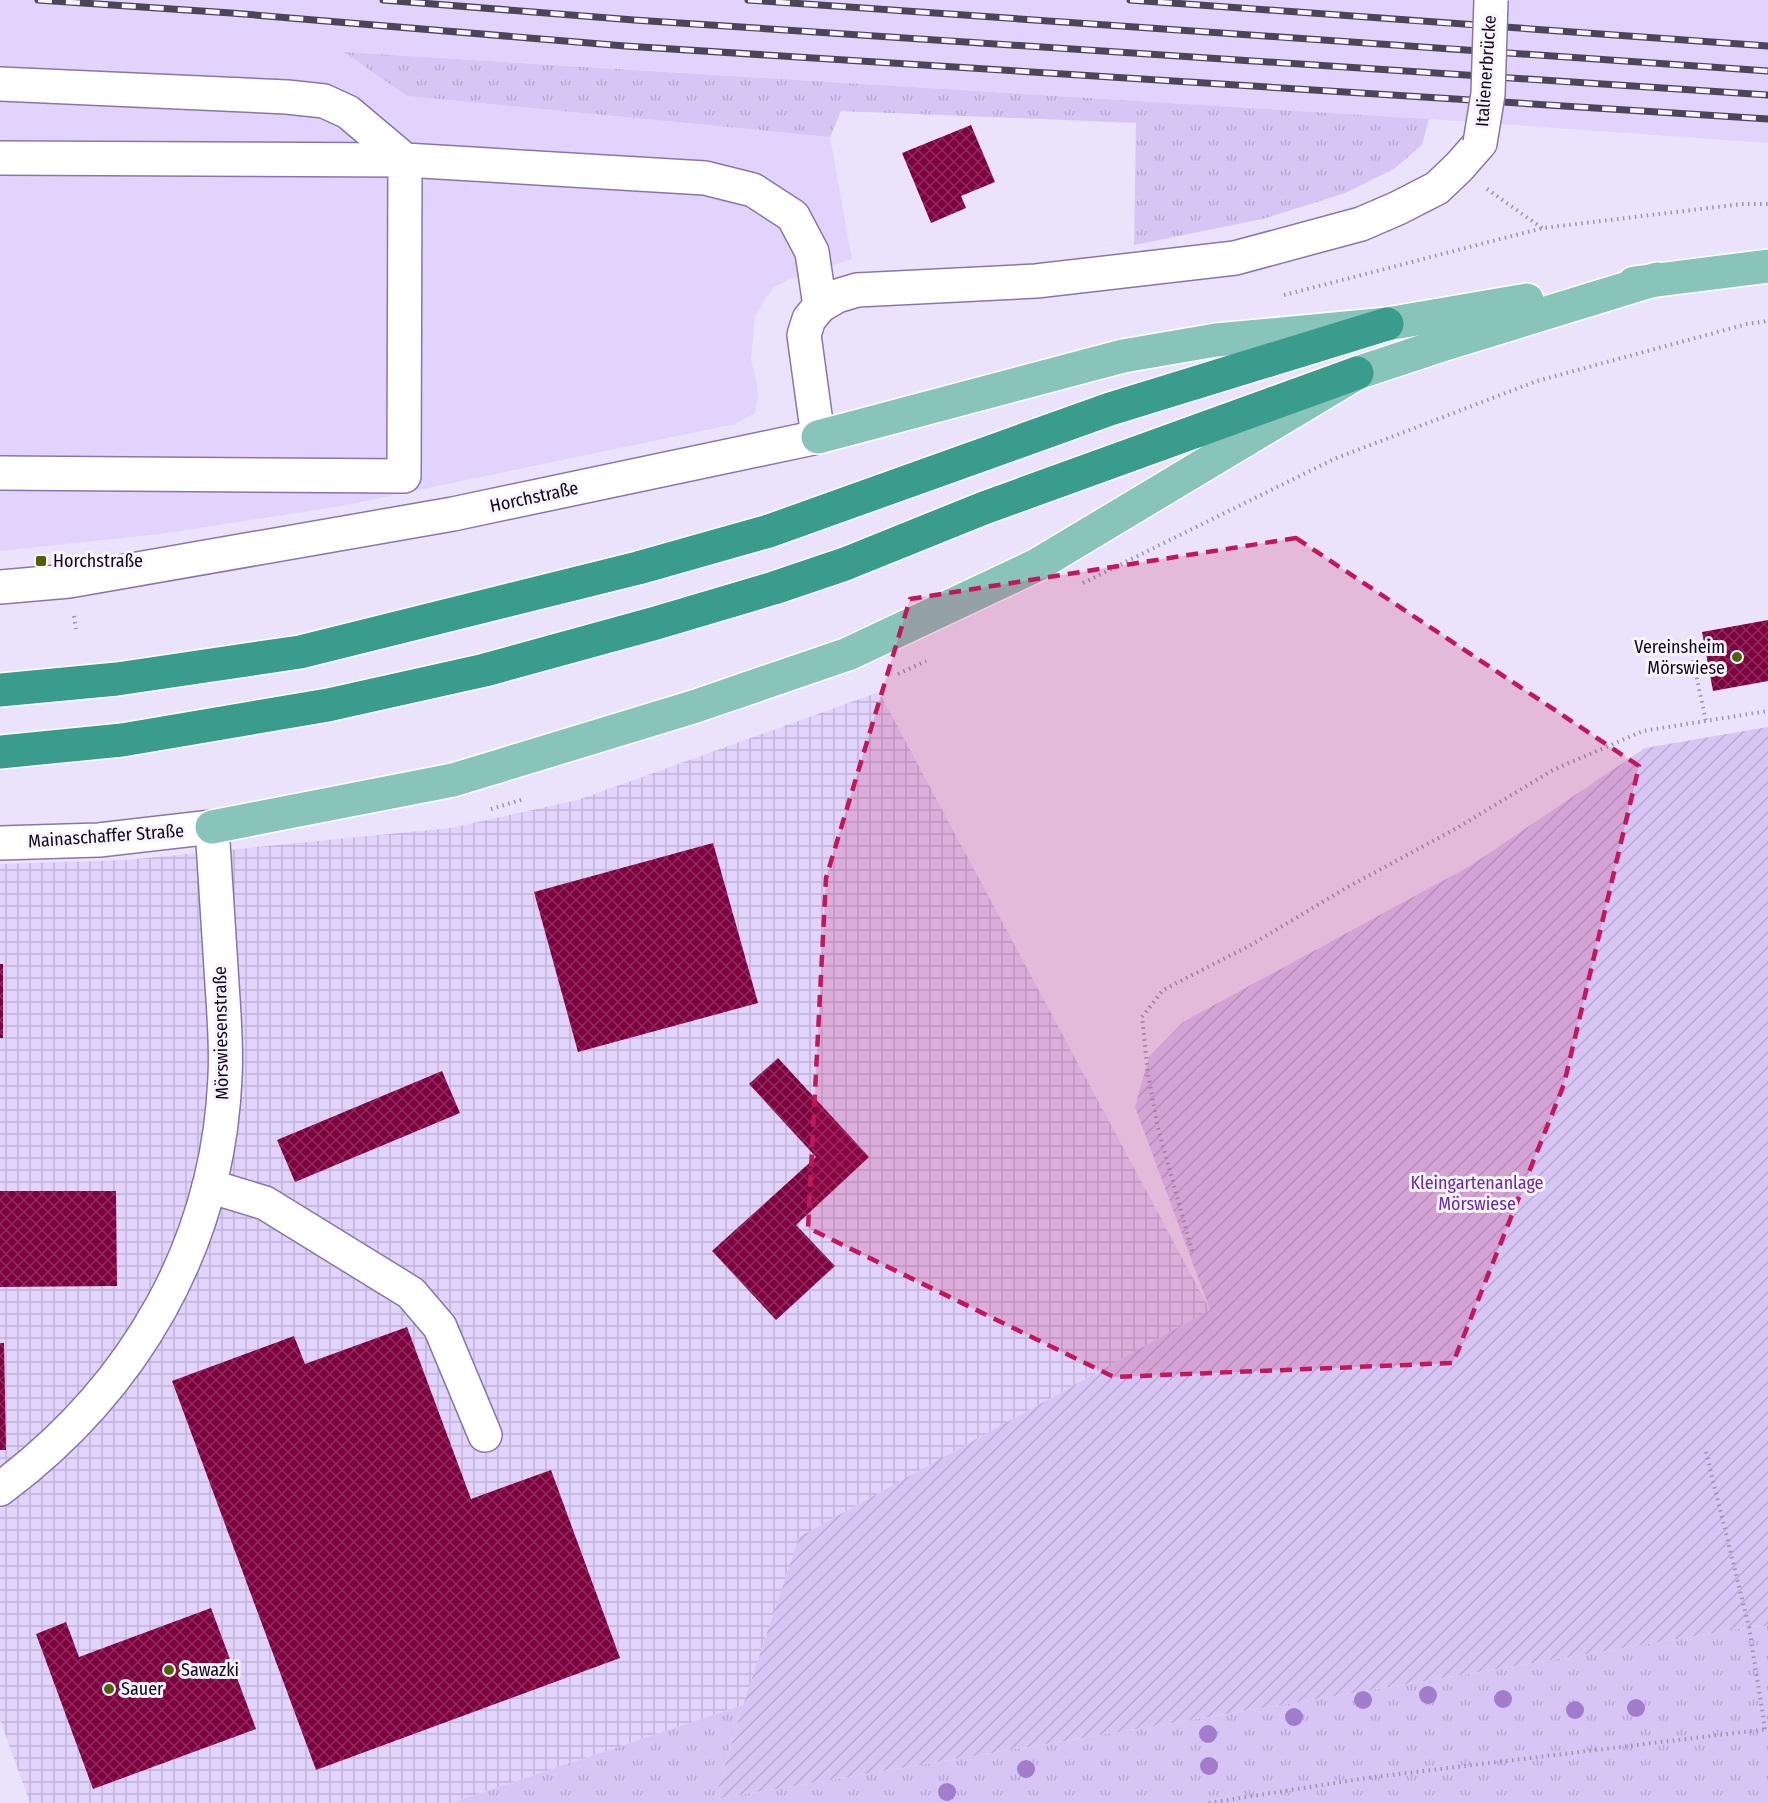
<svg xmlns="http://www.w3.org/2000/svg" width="1768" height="1803" font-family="'Fira Sans Condensed',sans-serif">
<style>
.built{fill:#e1d3fb}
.industrial{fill:url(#industrial-grid)}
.grass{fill:url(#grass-tufts)}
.garden{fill:url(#garden-furrows)}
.building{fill:url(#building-cross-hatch)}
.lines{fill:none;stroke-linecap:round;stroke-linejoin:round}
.minor-casing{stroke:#8975ab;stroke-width:36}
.major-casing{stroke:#fff;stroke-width:36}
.highway-casing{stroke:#fff;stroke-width:36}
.path{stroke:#9d95ab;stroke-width:4;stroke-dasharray:1.5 4.5;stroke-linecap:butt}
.minor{stroke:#fff;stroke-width:33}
.major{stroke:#89c4bb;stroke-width:33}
.highway{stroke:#3a9c8d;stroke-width:33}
.rail-casing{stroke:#4c4459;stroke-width:7}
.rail{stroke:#f7f3ff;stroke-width:4.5;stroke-dasharray:14;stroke-linecap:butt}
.minor-bridge-casing{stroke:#8975ab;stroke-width:36;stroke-linecap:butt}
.minor-bridge{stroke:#fff;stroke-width:33}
.tree{fill:#a27dcc}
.marked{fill:#c2185b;fill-opacity:0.2;stroke:#c2185b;stroke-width:4.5;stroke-dasharray:12 8;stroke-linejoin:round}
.poi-dot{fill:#4f6005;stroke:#f7f3ff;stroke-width:2}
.labels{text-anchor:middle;stroke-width:6;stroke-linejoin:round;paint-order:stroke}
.street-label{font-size:18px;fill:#0f071a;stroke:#f7f3ff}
.poi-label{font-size:18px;fill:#0f071a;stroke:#f7f3ff;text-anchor:start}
.park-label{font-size:18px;fill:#672aa6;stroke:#f7f3ff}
</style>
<defs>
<pattern id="industrial-grid" width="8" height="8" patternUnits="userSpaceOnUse" patternTransform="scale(1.5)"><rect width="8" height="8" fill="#e1d3fb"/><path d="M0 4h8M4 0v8" fill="none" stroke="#c0b4d7"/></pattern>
<pattern id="grass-tufts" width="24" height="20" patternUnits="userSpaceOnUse" patternTransform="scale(1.5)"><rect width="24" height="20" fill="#d7c6f5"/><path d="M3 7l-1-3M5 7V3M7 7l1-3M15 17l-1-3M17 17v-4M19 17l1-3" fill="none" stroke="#b7a9d1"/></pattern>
<pattern id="garden-furrows" width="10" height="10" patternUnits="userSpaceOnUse" patternTransform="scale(1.5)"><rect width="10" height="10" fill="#d7c6f5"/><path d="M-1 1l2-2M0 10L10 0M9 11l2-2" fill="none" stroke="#b7a9d1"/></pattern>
<pattern id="building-cross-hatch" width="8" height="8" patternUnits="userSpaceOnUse" patternTransform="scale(1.5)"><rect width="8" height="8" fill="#7f003e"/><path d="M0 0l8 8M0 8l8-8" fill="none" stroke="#8d2d5d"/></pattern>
</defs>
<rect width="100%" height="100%" fill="#ebe3fb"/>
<!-- built -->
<polygon class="built" points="0,0 1768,0 1768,143 1429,119 346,52 407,96 830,137 852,259 788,280 773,288 763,303 755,316 751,361 757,382 758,397 755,413 735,424 342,506 160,534 0,551"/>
<!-- industrial -->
<polygon class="industrial" points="879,692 1210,1310 799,1537 743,1705 451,1803 30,1803 0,1720 0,864 126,860 450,828 578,800"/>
<!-- grass -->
<g class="grass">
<polygon points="344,52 1429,119 1422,145 1394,169 1345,193 1263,219 1134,245 1136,123 841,111 830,137 407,96"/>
<polygon points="1768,1626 1768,1803 451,1803 743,1705 715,1799 1749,1627"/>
</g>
<!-- garden -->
<polygon class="garden" points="1768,727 1768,1626 1749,1627 715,1799 743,1705 799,1537 1210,1310 1135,1107 1149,1057 1183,1022 1470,866 1645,748"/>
<!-- building -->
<g class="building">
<polygon points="971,125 995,182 961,196 966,208 931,223 902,153"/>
<polygon points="1768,620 1768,681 1713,691 1702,632"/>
<polygon points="713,843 758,1003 578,1052 534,892"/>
<rect x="0" y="964" width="3" height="74"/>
<polygon points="778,1058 869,1157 796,1225 835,1266 776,1320 712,1251 816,1157 749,1084"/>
<polygon points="442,1071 460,1113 295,1182 277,1140"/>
<polygon points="0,1191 116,1191 117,1286 0,1287"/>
<polygon points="407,1327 471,1499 551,1470 620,1658 316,1770 172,1381 294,1336 305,1364"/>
<polygon points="0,1343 4,1343 6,1450 0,1450"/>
<polygon points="211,1608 256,1729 93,1789 36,1634 66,1622 79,1657"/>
</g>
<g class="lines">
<defs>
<g id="minor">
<polyline points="0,84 287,97 324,101 348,112 405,160 705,178 753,190 793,216 812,252 820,306"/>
<polyline points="0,158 405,160 404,476 0,473"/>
<polyline points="0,587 69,581 453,514 818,437 804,335 809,319 820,306 837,296 857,290 1036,281 1235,258 1361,224 1398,208 1437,188 1459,167 1480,143"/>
<path d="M0,843l99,-3 113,-13c3,47 6,94 9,141 2,36 6,73 4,109 -7,169 -91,312 -225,412"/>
<polyline points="209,1186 265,1203 411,1293 440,1327 485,1435"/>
</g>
<g id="major">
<polyline points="1634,283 1768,266"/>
<polyline points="818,437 1123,356 1216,340 1387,324 1527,300"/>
<polyline points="212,827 453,780 693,707 848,654 1037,565 1357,373 1445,344 1657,279"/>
</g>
<g id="highway">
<polyline points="0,690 117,679 300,652 638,568 769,531 1110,409 1387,324"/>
<polyline points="0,752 122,740 328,705 485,670 656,623 774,588 845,564 984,508 1357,373"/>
</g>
</defs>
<!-- minor casing -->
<use href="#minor" class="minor-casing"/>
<!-- major casing -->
<use href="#major" class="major-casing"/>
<!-- highway casing -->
<use href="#highway" class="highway-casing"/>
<!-- path -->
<g class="path">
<polyline points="1487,189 1542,228"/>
<polyline points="1284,295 1543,228 1742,204 1768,204"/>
<polyline points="1083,583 1334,459 1537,381 1747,324 1768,321"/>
<polyline points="74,616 76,629"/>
<polyline points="1693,660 1706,722"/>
<polyline points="898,674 926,661"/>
<polyline points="491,809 524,799"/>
<polyline points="1192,1251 1158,1128 1148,1074 1142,1017 1163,990 1249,946 1346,888 1457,828 1553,770 1643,731 1768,711"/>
<polyline points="1706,1452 1749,1627 1765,1729"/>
<polyline points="1209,1803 1366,1778 1768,1729"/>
</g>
<!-- minor -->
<use href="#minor" class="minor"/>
<!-- major -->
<use href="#major" class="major"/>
<!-- highway -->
<use href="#highway" class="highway"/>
<defs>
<g id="rail">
<polyline points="38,0 231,13 625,46 1768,119"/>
<polyline points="383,0 634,20 1768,95"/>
<polyline points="748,0 1768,71"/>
<polyline points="1130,0 1768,46"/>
</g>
</defs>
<!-- rail casing -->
<use href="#rail" class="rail-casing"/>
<!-- rail -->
<use href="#rail" class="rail"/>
<defs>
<polyline id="minor-bridge" points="1480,143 1488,94 1491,0"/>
</defs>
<!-- minor-bridge casing -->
<use href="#minor-bridge" class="minor-bridge-casing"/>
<!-- minor-bridge -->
<use href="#minor-bridge" class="minor-bridge"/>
</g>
<!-- trees -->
<g class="tree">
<circle cx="1428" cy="1695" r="9"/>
<circle cx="1503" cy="1699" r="9"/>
<circle cx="1363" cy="1700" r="9"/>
<circle cx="1636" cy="1708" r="9"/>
<circle cx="1575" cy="1710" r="9"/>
<circle cx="1294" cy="1717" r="9"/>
<circle cx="1208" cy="1734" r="9"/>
<circle cx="1209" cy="1766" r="9"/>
<circle cx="1026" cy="1769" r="9"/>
<circle cx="947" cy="1792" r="9"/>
</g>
<!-- marked area -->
<path class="marked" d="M1296,538l343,228 -75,318 -111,279 -339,14 -306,-149 18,-350 84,-279z"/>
<!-- markers -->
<g class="poi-dot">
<rect x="35" y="555" width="12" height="12" rx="3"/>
<circle cx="1737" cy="657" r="6"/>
<circle cx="169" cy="1670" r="6"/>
<circle cx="109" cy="1689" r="6"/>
</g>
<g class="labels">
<!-- street labels -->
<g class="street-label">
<text transform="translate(1486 71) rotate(-86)" y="6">Italienerbrücke</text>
<text transform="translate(534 497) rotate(-12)" y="6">Horchstraße</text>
<text transform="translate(106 836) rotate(-4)" y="6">Mainaschaffer Straße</text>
<text transform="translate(221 1033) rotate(-91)" y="6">Mörswiesenstraße</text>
</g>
<!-- poi labels -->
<g class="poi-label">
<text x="53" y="567">Horchstraße</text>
<text x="1725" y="653" text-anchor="end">Vereinsheim<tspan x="1725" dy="21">Mörswiese</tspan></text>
<text x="181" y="1676">Sawazki</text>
<text x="121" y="1695">Sauer</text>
</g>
<!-- park labels -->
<g class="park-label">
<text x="1477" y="1189">Kleingartenanlage<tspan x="1477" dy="21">Mörswiese</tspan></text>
</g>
</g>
</svg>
